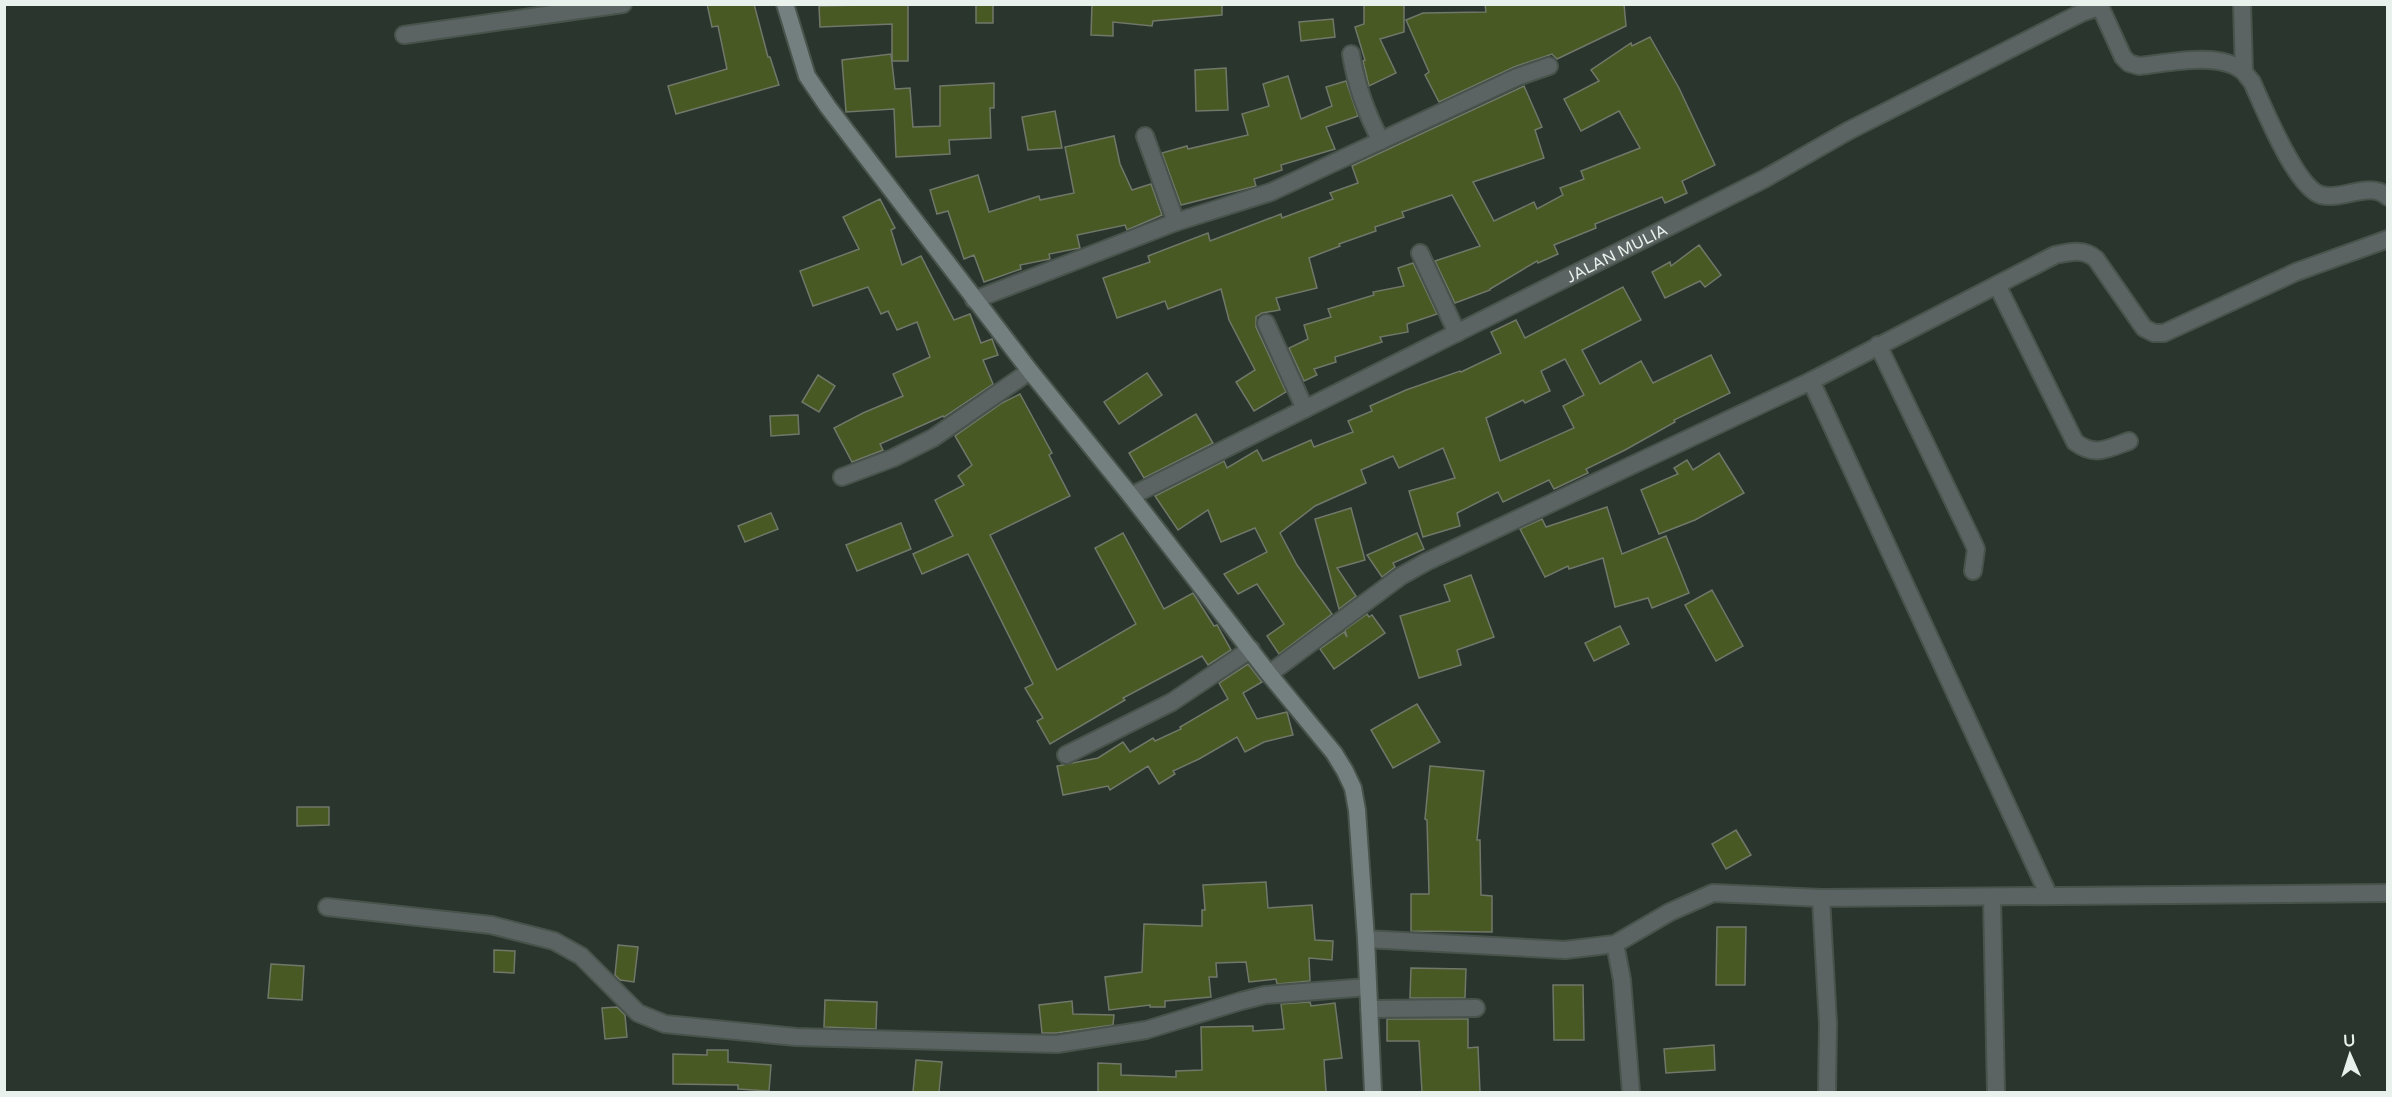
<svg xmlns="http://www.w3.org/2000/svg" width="2392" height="1097" font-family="'Varela Round',sans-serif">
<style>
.building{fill:#485924;stroke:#717769;stroke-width:1.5;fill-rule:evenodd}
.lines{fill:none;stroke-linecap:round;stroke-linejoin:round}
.minor-casing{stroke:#48534c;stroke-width:20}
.secondary-casing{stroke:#48534c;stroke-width:20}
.minor{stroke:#5c6463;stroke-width:16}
.secondary{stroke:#74807f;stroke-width:16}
.labels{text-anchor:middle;stroke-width:6;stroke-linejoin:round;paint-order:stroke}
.street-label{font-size:16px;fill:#e9f1ec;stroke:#29352d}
</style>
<rect width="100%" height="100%" fill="#29352d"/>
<!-- building -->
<g class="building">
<polygon points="707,4 754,4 768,57 770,57 779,85 676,114 668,86 727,69 718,26 712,27"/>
<polygon points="908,4 908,61 892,61 892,24 820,27 819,6"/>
<rect x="976" y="4" width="17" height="19"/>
<polygon points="1092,4 1222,4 1222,15 1153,21 1152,26 1113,22 1113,36 1091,35"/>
<polygon points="1364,4 1404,4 1404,32 1380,39 1396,73 1369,86 1363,61 1365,60 1355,27 1364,24"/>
<polygon points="1485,4 1624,4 1626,26 1557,59 1552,54 1514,67 1439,102 1425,75 1429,72 1406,20 1423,13 1486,12"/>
<polygon points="1333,19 1335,37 1301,41 1299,22"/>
<polygon points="1650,37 1679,88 1715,165 1682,181 1687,193 1665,203 1662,197 1595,224 1596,228 1554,245 1558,254 1538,263 1537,261 1490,289 1490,290 1455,303 1435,261 1480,246 1452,195 1402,212 1404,217 1375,227 1376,231 1339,244 1340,246 1309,258 1317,288 1276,298 1280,310 1262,313 1256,317 1256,327 1286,392 1254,411 1236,382 1255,370 1229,320 1221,289 1168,309 1165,301 1117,318 1103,278 1150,262 1148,256 1208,233 1210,241 1281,214 1282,218 1333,199 1330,193 1358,183 1352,166 1524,86 1542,127 1535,130 1544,158 1473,182 1494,221 1534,202 1537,209 1563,195 1560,188 1584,179 1581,171 1640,148 1619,111 1581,131 1564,99 1599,81 1591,70 1631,43 1632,46"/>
<polygon points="891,54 895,89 910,88 913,127 940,126 940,86 994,83 994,108 990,108 991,138 949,140 950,154 896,157 894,109 846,112 842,60"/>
<polygon points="1226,68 1228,110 1196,111 1195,70"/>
<polygon points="1288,76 1301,119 1332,106 1326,87 1346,81 1358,116 1326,127 1335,149 1281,165 1282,170 1254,179 1256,186 1181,205 1162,153 1187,146 1188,149 1248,135 1242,114 1269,106 1263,84"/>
<polygon points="1055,111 1062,148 1028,150 1022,117"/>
<polygon points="1114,136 1120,164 1132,190 1151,184 1162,215 1127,230 1125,225 1077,235 1080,248 1049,254 1050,259 1020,265 1021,269 984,282 974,255 964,259 948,211 937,214 930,190 978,175 989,212 1039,196 1040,200 1074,193 1065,147"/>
<polygon points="880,199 895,228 891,230 902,265 921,256 954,320 970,314 981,343 992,339 998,355 983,360 993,384 944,417 943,416 880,444 883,450 852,462 834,428 863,413 903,396 893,374 930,357 917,322 897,330 888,311 881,314 868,287 813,306 800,271 859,249 843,217"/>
<polygon points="1699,245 1721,275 1705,287 1700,281 1665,298 1652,272 1670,262 1671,266"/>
<polygon points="1413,263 1437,314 1407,324 1408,332 1380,337 1382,342 1335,357 1336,362 1314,369 1317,375 1304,381 1289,348 1308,339 1304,325 1331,317 1328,309 1374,295 1373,292 1404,286 1398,268"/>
<path d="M1623,287l18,33 -59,30 18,34 41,-23 12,22 58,-28 19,38 -56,27 1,2 -50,28 -39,19 2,4 -34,16 -5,-9 -46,22 -5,-10 -41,21 3,13 -37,11 -14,-46 46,-13 -12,-30 -44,20 -6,-12 -32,14 5,13 -51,23 -35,27 17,32 35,49 -53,40 -12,-18 17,-12 -27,-40 -19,10 -14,-20 43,-22 -12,-24 -34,14 -13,-32 -30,20 -23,-34 69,-35 3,7 30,-18 6,11 48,-21 3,7 39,-15 -5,-11 24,-10 -2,-5 36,-16 54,-19 1,1 40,-19 -10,-21 25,-12 9,18zM1565,359l19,36 -21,11 11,22 -74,33 -14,-43 37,-18 2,3 25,-12 -9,-20z"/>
<polygon points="1147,373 1162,395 1119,424 1104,402"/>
<polygon points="818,375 835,386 819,412 802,402"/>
<polygon points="1020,394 1052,453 1049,455 1070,496 990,535 1057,670 1136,624 1095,548 1123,533 1164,609 1193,593 1214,626 1217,625 1231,650 1208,665 1202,656 1123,698 1125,700 1050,744 1037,721 1043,718 1025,688 1033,684 968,554 922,574 913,554 953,536 935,500 964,485 958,476 972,465 955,436 1002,403"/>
<polygon points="1196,414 1213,443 1144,478 1129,453"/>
<polygon points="798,415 799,434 771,436 770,416"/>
<polygon points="1719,453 1744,493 1695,520 1659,534 1641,490 1678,474 1674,468 1687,460 1693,470"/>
<polygon points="1607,507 1622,554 1666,536 1689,593 1652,608 1648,598 1615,607 1603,558 1569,569 1568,566 1545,577 1520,529 1542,519 1546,527"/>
<polygon points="1351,508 1365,560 1337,568 1356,596 1339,609 1315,519"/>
<polygon points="771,513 778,529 745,542 738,526"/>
<polygon points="901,523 911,549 857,571 846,545"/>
<polygon points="1417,533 1424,549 1393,563 1395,567 1382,577 1367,555"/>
<polygon points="1471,575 1494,637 1457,650 1461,665 1419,678 1400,616 1450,601 1444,585"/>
<polygon points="1712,590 1743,646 1716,661 1685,605"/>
<polygon points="1367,614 1369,617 1372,615 1385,633 1334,669 1320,649 1344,632 1347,637 1345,630"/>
<polygon points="1620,626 1629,644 1594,661 1585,643"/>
<polygon points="1248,664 1262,682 1243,693 1257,719 1287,712 1293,735 1264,742 1245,752 1237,737 1199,759 1173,771 1175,774 1159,784 1148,766 1110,790 1108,786 1063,795 1057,766 1098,758 1123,742 1130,752 1153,738 1155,741 1181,729 1180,727 1228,699 1219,683"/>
<polygon points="1417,704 1440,742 1393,768 1371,730"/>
<polygon points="1430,766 1484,771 1477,840 1480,840 1481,895 1492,896 1492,932 1411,931 1411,894 1429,894 1427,820 1425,819"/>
<polygon points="297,807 329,807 329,825 297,826"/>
<polygon points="1736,830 1751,855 1726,869 1712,844"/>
<polygon points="1266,882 1268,908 1312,905 1315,940 1333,941 1332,960 1309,958 1310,981 1277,984 1276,979 1249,982 1246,962 1216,963 1217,977 1209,977 1211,997 1165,1001 1165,1007 1150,1007 1150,1005 1109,1010 1105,977 1142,972 1144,924 1202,926 1202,910 1205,910 1203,885"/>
<polygon points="1717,927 1746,927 1745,985 1716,985"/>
<polygon points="618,945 638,947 634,982 620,980 615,975"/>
<polygon points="494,950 515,951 514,973 494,972"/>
<polygon points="271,964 304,966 302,1000 268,998"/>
<polygon points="1411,968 1466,969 1465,998 1410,998"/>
<polygon points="1553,985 1583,985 1584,1040 1554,1040"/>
<polygon points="825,1000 877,1002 876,1029 824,1027"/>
<polygon points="1072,1001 1073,1014 1114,1015 1113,1025 1056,1033 1042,1033 1039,1005"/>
<polygon points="1310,1002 1311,1006 1335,1003 1342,1058 1324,1060 1326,1092 1098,1092 1098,1063 1121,1064 1121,1075 1176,1077 1176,1071 1202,1070 1201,1027 1253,1026 1253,1031 1284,1029 1281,1004"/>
<polygon points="617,1007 625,1015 627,1037 605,1039 602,1008"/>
<polygon points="1387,1019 1468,1019 1468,1048 1478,1047 1480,1092 1422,1092 1419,1041 1387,1041"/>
<polygon points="1714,1045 1715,1070 1666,1073 1664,1049"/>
<polygon points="707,1050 728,1050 728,1062 771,1065 769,1091 738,1089 738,1085 673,1084 673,1054 707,1055"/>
<polygon points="916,1060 942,1062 939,1092 913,1092"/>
</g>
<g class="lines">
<defs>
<g id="minor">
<path d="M2099,4l24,53 6,6 10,3c29,-3 80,-15 104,5 3,3 6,8 9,11 11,24 44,106 69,113 21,6 49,-15 67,2"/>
<polyline points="2242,4 2244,71"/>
<polyline points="404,35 623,4"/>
<path d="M1351,54c5,30 15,59 30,87"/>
<polyline points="1145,136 1176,222"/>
<polyline points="1420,253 1457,333"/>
<path d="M1997,285l78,157c20,15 32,7 54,-1"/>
<polyline points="974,300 1176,222 1271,192 1517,77 1549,66"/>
<polyline points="1266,323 1305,409"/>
<polyline points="1878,345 1972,540 1976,549 1973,571"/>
<polyline points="1811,381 2049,896"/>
<polyline points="842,477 893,458 933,438 1030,371"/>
<path id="s1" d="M1131,496l633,-317 84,-48 233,-118 18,-6"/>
<path d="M1269,674l132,-98 25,-14 385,-181 244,-126c14,-3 29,-7 41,4l48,69 10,5h10l132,-61 92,-33"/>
<polyline points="1066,755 1172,702 1251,649"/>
<polyline points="1992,897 1996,1092"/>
<polyline points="1821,898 1828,1024 1827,1092"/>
<polyline points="327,907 491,925 554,941 581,956 638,1013 665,1024 796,1037 1057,1044 1146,1030 1241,1001 1265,995 1368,987"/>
<polyline points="1366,939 1565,950 1615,944 1670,912 1713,893 1821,898 2388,893"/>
<polyline points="1615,944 1622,980 1631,1092"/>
<polyline points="1369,1009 1476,1008"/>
</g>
<polyline id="secondary" points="785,4 807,76 828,107 1030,371 1131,496 1269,674 1334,753 1345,771 1353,788 1357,810 1366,939 1373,1092"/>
</defs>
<!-- minor casing -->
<use href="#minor" class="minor-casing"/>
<!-- secondary casing -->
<use href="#secondary" class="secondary-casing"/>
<!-- minor -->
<use href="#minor" class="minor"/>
<!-- secondary -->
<use href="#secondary" class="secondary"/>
</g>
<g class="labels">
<!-- street labels -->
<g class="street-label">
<text dy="6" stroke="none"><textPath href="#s1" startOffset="543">JALAN MULIA</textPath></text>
</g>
</g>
<!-- border -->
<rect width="2392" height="1097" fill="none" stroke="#e9f1ec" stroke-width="12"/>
<!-- north arrow -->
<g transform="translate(2350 1055) rotate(357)" stroke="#29352d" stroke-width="4.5" paint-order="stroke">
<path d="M0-4.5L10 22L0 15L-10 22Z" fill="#e9f1ec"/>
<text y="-9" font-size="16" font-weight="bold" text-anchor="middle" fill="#e9f1ec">U</text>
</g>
</svg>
